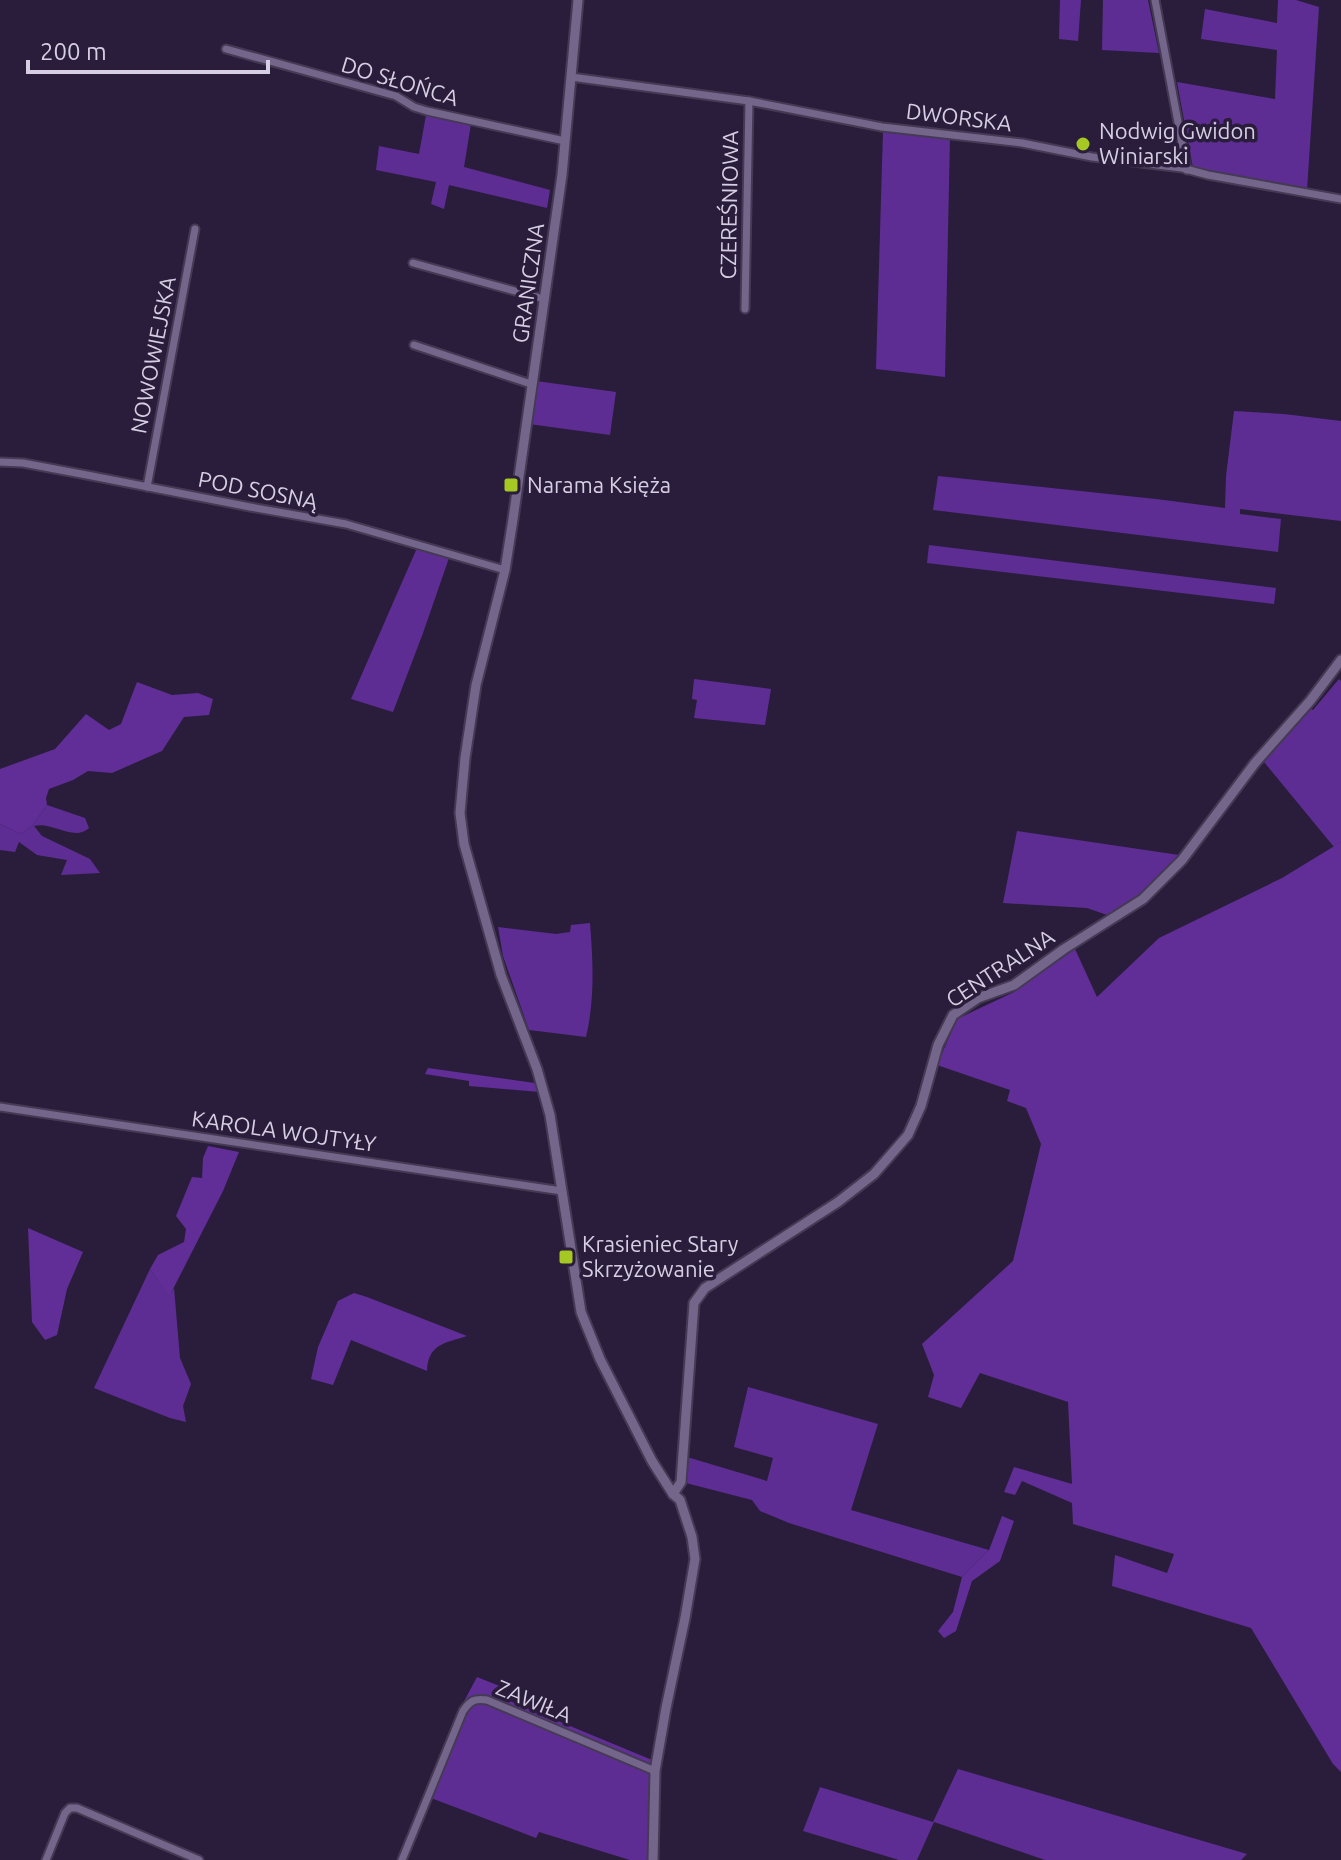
<svg xmlns="http://www.w3.org/2000/svg" width="1341" height="1860" font-family="Ubuntu,sans-serif">
<style>
.green{fill:#5e2d94}
.forest{fill:#602e96}
.lines{fill:none;stroke-linecap:round;stroke-linejoin:round}
.minor-casing{stroke:#453a54;stroke-width:11}
.tertiary-casing{stroke:#453a54;stroke-width:13}
.minor{stroke:#74668a;stroke-width:7}
.tertiary{stroke:#74668a;stroke-width:9}
.poi-dot{fill:#a6c822;stroke:#2a1d3b;stroke-width:3}
.labels{text-anchor:middle;stroke-width:7;stroke-linejoin:round;paint-order:stroke}
.street-label{font-size:22px;fill:#d6cfe3;stroke:#2a1d3b}
.poi-label{font-size:22px;fill:#d6cfe3;stroke:#2a1d3b;text-anchor:start}
</style>
<rect width="100%" height="100%" fill="#2a1d3b"/>
<!-- green -->
<g class="green">
<polygon points="1060,0 1081,0 1078,41 1059,39"/>
<polygon points="1103,0 1148,0 1159,53 1102,50"/>
<polygon points="1278,0 1296,0 1319,7 1307,190 1193,168 1177,82 1275,99 1277,50 1201,39 1205,9 1277,23"/>
<polygon points="426,115 471,124 464,167 550,190 547,208 449,185 444,209 431,204 436,182 376,170 379,146 419,154"/>
<polygon points="883,131 950,136 945,377 876,369"/>
<polygon points="536,381 616,392 610,435 529,424"/>
<polygon points="1234,411 1284,414 1341,421 1341,521 1240,509 1240,514 1281,519 1278,552 933,510 938,476 1156,499 1225,508 1226,476"/>
<polygon points="929,545 1276,588 1274,604 927,563"/>
<polygon points="417,548 449,558 423,633 393,712 351,699"/>
<polygon points="694,679 771,689 765,725 694,718 697,700 692,699"/>
<polygon points="1339,679 1341,681 1341,842 1334,847 1264,762 1311,709 1313,710"/>
<path d="M47,805l38,13 4,10c-15,14 -37,-7 -55,-2l8,10 48,23 10,14 -39,2 6,-15 -30,-5 -18,-13 -4,10 -15,-2v-26l21,10 12,-9z"/>
<polygon points="1017,831 1179,855 1145,892 1110,916 1087,908 1003,903"/>
<path d="M590,923c3,38 5,76 -4,114l-57,-7 -26,-74 -5,-29 58,7 14,-2 1,-7z"/>
<polygon points="150,1269 169,1296 174,1288 180,1358 191,1384 183,1406 186,1422 170,1418 94,1388"/>
<polygon points="748,1387 878,1424 851,1510 989,1550 962,1577 789,1523 760,1511 752,1500 686,1483 687,1457 767,1481 773,1458 734,1447"/>
<polygon points="485,1701 651,1773 650,1860 630,1860 539,1832 536,1838 431,1798 464,1711 473,1702"/>
<polygon points="958,1769 1247,1854 1241,1860 1045,1860 934,1822 917,1860 899,1860 803,1831 820,1787 933,1822"/>
</g>
<!-- forest -->
<g class="forest">
<polygon points="137,682 172,695 198,693 213,699 209,715 184,717 162,751 112,773 88,771 73,780 49,789 46,798 47,805 33,825 21,834 0,824 0,769 55,749 86,714 109,730 121,724"/>
<polygon points="1341,842 1341,1772 1333,1764 1251,1628 1112,1586 1115,1555 1167,1573 1174,1554 1073,1524 1072,1503 1022,1481 1015,1495 1004,1492 1014,1467 1072,1484 1068,1402 980,1373 961,1408 928,1397 934,1375 922,1344 1013,1261 1041,1144 1026,1108 1007,1101 1010,1090 937,1065 957,1019 1014,992 1075,949 1097,997 1159,938 1282,878"/>
<polygon points="428,1068 535,1083 539,1092 469,1086 469,1081 425,1074"/>
<polygon points="208,1146 239,1152 223,1191 169,1297 150,1269 158,1255 184,1242 186,1229 176,1216 192,1177 202,1178 203,1158"/>
<polygon points="28,1228 83,1252 67,1289 57,1335 45,1340 32,1322"/>
<path d="M354,1293l13,4 100,39c-22,7 -39,8 -40,35l-76,-31 -18,45 -22,-6 7,-32 20,-46z"/>
<polygon points="1002,1516 1014,1521 1000,1561 972,1581 956,1631 944,1638 938,1631 953,1612 962,1577 989,1550"/>
<polygon points="477,1677 502,1687 498,1696 652,1760 652,1765 648,1767 491,1699 474,1697 461,1707"/>
</g>
<g class="lines">
<defs>
<g id="minor">
<polyline points="1155,0 1187,170"/>
<polyline points="226,49 396,96 414,107 427,111 565,141"/>
<polyline points="571,77 749,101 882,127 1022,143 1092,157 1182,168 1208,175 1341,199"/>
<polyline points="413,263 544,299"/>
<polyline points="745,309 749,101"/>
<polyline points="414,345 531,384"/>
<polyline points="0,462 23,463 92,476 250,507 346,524 505,570"/>
<polyline points="147,487 195,229"/>
<polyline points="0,1107 562,1191"/>
<polyline points="46,1860 65,1813 70,1808 77,1808 199,1860"/>
<path d="M402,1860l61,-149c7,-10 11,-13 24,-11l168,71"/>
</g>
<g id="tertiary">
<polyline points="578,0 562,175 513,519 505,570 476,685 465,758 460,813 464,844 501,975 537,1069 550,1115 581,1312 600,1359 652,1461 673,1494 680,1500 692,1537 695,1559 685,1618 666,1708 655,1771 653,1860"/>
<polyline points="673,1494 681,1482 694,1303 705,1288 838,1202 874,1174 908,1135 921,1106 938,1045 953,1015 978,998 1014,985 1064,949 1143,899 1182,860 1255,763 1310,701 1341,660"/>
</g>
</defs>
<!-- minor casing -->
<use href="#minor" class="minor-casing"/>
<!-- tertiary casing -->
<use href="#tertiary" class="tertiary-casing"/>
<!-- minor -->
<use href="#minor" class="minor"/>
<!-- tertiary -->
<use href="#tertiary" class="tertiary"/>
</g>
<!-- markers -->
<g class="poi-dot">
<circle cx="1083" cy="144" r="8"/>
<rect x="503" y="477" width="16" height="16" rx="4"/>
<rect x="558" y="1249" width="16" height="16" rx="4"/>
</g>
<g class="labels">
<!-- street labels -->
<g class="street-label">
<text transform="translate(400 81) rotate(17)" y="8">DO SŁOŃCA</text>
<text transform="translate(959 117) rotate(7)" y="8">DWORSKA</text>
<text transform="translate(729 205) rotate(-89)" y="8">CZEREŚNIOWA</text>
<text transform="translate(528 283) rotate(-82)" y="8">GRANICZNA</text>
<text transform="translate(153 355) rotate(-79)" y="8">NOWOWIEJSKA</text>
<text transform="translate(258 490) rotate(11)" y="8">POD SOSNĄ</text>
<text transform="translate(1000 968) rotate(-33)" y="8">CENTRALNA</text>
<text transform="translate(284 1131) rotate(8)" y="8">KAROLA WOJTYŁY</text>
<text transform="translate(534 1701) rotate(22)" y="8">ZAWIŁA</text>
</g>
<!-- poi labels -->
<g class="poi-label">
<text x="1099" y="139">Nodwig Gwidon<tspan x="1099" dy="25">Winiarski</tspan></text>
<text x="527" y="493">Narama Księża</text>
<text x="582" y="1252">Krasieniec Stary<tspan x="582" dy="25">Skrzyżowanie</tspan></text>
</g>
</g>
<!-- scale -->
<path d="M28 60v12h240v-12" fill="none" stroke="#d6cfe3" stroke-width="4"/>
<text x="40" y="60" font-size="24" fill="#d6cfe3" stroke="#2a1d3b" stroke-width="6" paint-order="stroke">200 m</text>
</svg>
